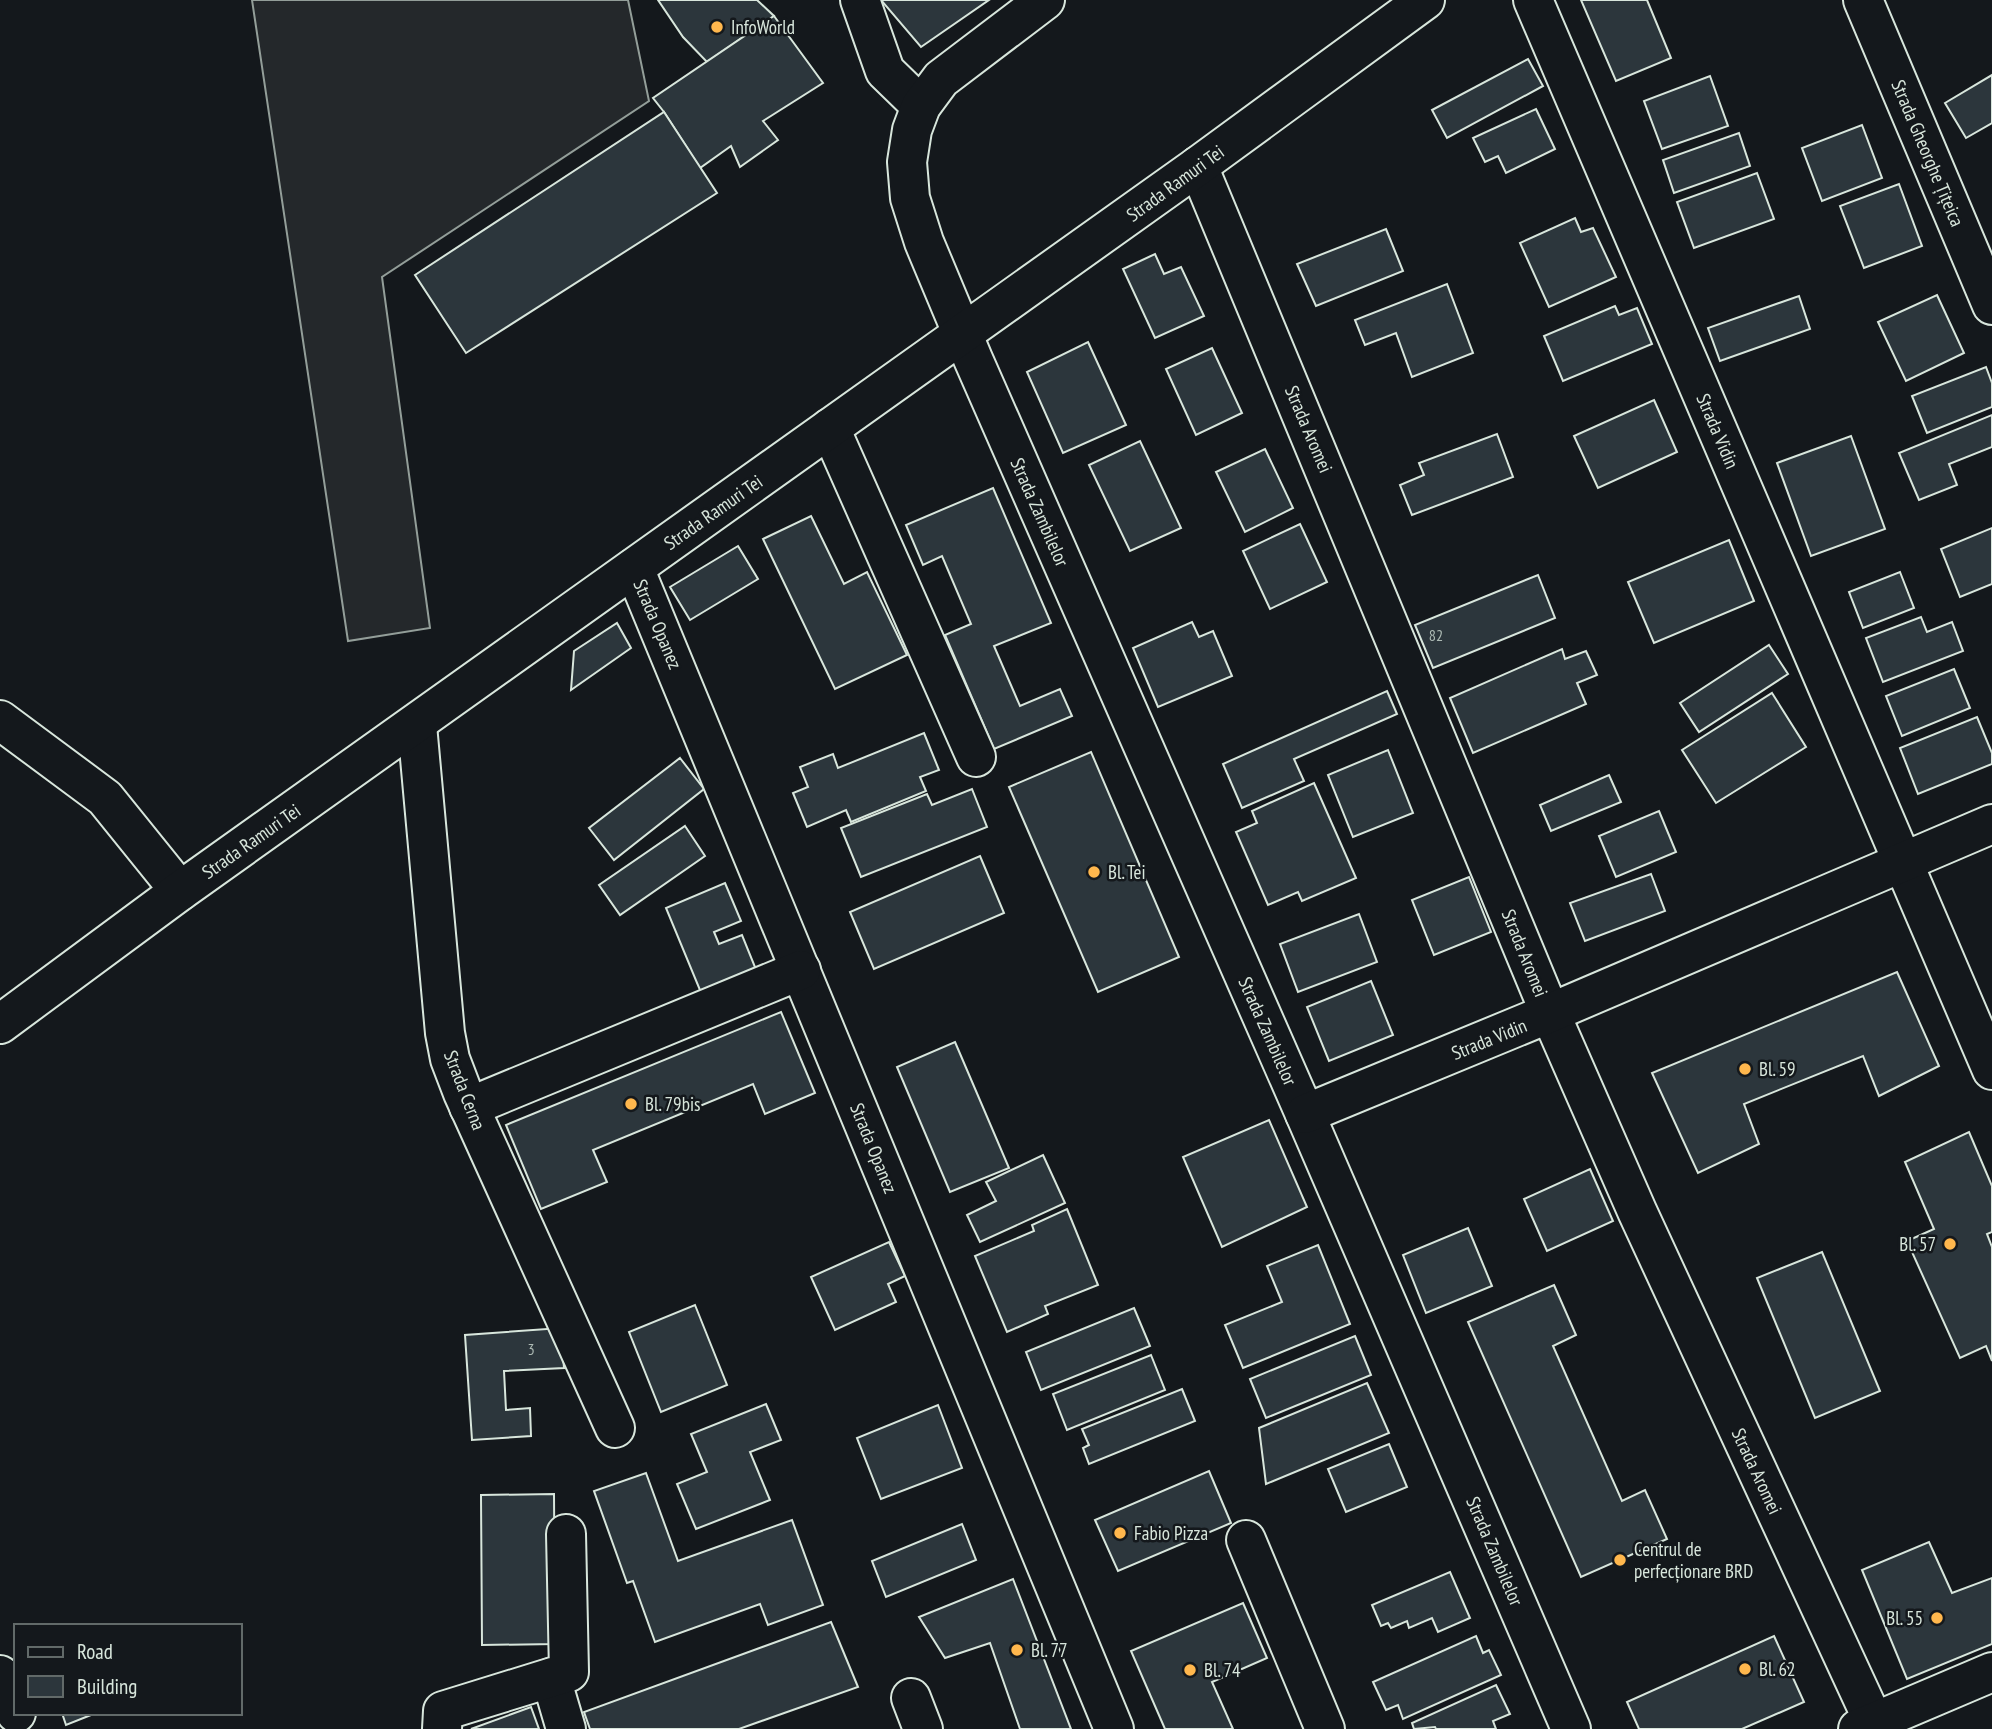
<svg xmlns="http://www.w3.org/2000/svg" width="1992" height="1729" font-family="'PT Sans Narrow',sans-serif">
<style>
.parking{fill:#24282b;stroke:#939e99;stroke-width:2}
.building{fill:#2c363c;stroke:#d8e6dc;stroke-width:2}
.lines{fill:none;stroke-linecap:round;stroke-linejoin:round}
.minor-casing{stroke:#d8e6dc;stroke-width:42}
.minor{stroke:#14181c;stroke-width:38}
.poi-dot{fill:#ffb74d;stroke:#14181c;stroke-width:2.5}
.labels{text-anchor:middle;stroke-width:5;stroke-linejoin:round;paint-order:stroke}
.number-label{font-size:16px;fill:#adbab4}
.poi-label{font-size:19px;fill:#d8e6dc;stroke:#14181c;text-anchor:start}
.street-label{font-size:19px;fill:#d8e6dc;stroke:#14181c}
</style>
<rect width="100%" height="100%" fill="#14181c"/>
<!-- parking -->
<polygon class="parking" points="252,0 628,0 649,101 382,277 430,628 348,641"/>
<!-- building -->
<g class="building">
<polygon points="658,0 757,0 774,16 707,62 683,37"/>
<polygon points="881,0 989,0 921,47"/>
<polygon points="1581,0 1647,0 1671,58 1616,81"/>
<polygon points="774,16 823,83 763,121 778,140 740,167 731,146 700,168 664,112 653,98"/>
<polygon points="1528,59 1543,86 1447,138 1432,110"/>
<polygon points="1992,75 1992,123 1966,138 1945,103"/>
<polygon points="1710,76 1728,126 1662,149 1644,101"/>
<polygon points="1536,109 1555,149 1506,173 1498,156 1485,162 1473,138"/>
<polygon points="664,112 717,193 466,353 415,275"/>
<polygon points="1862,125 1882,178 1822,201 1802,148"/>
<polygon points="1739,133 1750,166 1674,193 1663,160"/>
<polygon points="1757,173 1774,219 1694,248 1677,202"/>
<polygon points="1899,184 1922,246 1864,268 1840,206"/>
<polygon points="1575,218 1581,232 1593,228 1616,277 1549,307 1520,243"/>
<polygon points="1386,229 1403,271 1316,306 1297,264"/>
<polygon points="1155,254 1164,274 1181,267 1204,316 1155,338 1123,269"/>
<polygon points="1447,284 1473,353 1412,377 1396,333 1365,345 1355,320"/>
<polygon points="1937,295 1964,353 1906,381 1878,322"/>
<polygon points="1799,296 1810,329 1720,361 1708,328"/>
<polygon points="1615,306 1619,315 1637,308 1652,344 1563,381 1544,336"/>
<polygon points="1088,342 1126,425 1063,453 1027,372"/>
<polygon points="1212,348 1242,413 1196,435 1166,369"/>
<polygon points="1986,367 1992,383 1992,407 1927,433 1912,396"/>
<polygon points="1654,400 1677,452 1598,488 1574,436"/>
<polygon points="1992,415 1992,447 1949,464 1957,485 1919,500 1899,453"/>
<polygon points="1497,434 1513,477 1412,515 1400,485 1424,475 1419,463"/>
<polygon points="1851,436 1885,529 1811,556 1777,463"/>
<polygon points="1140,441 1181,528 1130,551 1089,465"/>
<polygon points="1265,449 1293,508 1245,532 1216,472"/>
<polygon points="993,488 1051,623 994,646 1020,706 1060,689 1072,716 994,749 945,635 971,624 942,556 923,565 906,525"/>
<polygon points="811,516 844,584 867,572 907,655 835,689 763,539"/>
<polygon points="1300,524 1327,582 1270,609 1243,551"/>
<polygon points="1992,528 1992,584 1960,597 1941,549"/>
<polygon points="1729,540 1754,601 1654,643 1628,582"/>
<polygon points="738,546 758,579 690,620 670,587"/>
<polygon points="1900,572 1914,608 1863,628 1849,592"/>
<polygon points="1538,575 1555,618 1433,668 1415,625"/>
<polygon points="1921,617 1927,632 1952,622 1963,651 1883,682 1866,638"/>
<polygon points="1192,622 1199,637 1213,631 1232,676 1158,707 1133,648"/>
<polygon points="617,623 631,648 571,690 574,651"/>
<polygon points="1769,645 1788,674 1699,732 1680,703"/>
<polygon points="1562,649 1565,659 1586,651 1597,675 1577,683 1586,704 1473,753 1450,698"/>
<polygon points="1954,669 1970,708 1902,736 1886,696"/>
<polygon points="1387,691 1397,714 1294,759 1304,781 1242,808 1223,764"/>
<polygon points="1772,693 1806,747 1716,803 1682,750"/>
<polygon points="1977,717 1992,753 1992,764 1918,794 1900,748"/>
<polygon points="924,733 939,770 920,777 926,791 851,822 846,810 807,827 793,793 808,787 800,767 833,754 838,768"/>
<polygon points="1388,750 1413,813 1353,837 1328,775"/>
<polygon points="1091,752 1179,957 1098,992 1009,787"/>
<polygon points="680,758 704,789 614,860 589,828"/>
<polygon points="1609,775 1621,802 1551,831 1540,805"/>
<polygon points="1314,783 1356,878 1302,901 1298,892 1268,905 1236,832 1257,823 1252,811"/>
<polygon points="972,789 987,827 861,877 841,828 927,794 932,805"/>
<polygon points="1659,811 1676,852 1616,877 1599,836"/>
<polygon points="685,826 705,856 620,915 599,885"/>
<polygon points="980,856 1004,913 874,969 850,912"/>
<polygon points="1651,874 1665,911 1585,941 1570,903"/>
<polygon points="1469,877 1491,932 1434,955 1412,900"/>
<polygon points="725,883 741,921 714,932 719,944 742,935 757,972 702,995 666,908"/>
<polygon points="1359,914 1377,962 1298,992 1280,944"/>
<polygon points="1897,972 1939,1066 1879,1096 1863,1056 1744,1104 1759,1144 1698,1173 1652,1073"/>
<polygon points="1371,981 1393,1035 1329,1061 1307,1007"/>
<polygon points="781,1012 815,1093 765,1114 753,1084 593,1150 607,1182 541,1209 506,1125"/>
<polygon points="955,1042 1009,1168 950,1192 897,1067"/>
<polygon points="1269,1120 1307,1207 1222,1247 1183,1157"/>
<polygon points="1969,1132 1992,1186 1992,1232 1987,1234 1992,1247 1992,1361 1986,1346 1960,1358 1907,1241 1934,1229 1905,1162"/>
<polygon points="1043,1155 1065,1203 980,1242 967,1215 996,1201 986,1182"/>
<polygon points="1590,1169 1613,1221 1547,1251 1524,1199"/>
<polygon points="1067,1209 1098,1285 1045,1306 1048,1314 1007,1332 975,1256 1034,1231 1032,1225"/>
<polygon points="1468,1228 1492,1286 1426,1313 1403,1255"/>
<polygon points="889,1242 905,1276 888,1284 896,1302 835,1330 811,1277"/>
<polygon points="1318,1245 1350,1324 1243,1368 1225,1325 1282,1302 1267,1266"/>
<polygon points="1822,1252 1880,1391 1815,1418 1757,1278"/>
<polygon points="1554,1285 1576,1335 1553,1346 1622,1501 1645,1490 1667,1539 1581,1577 1468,1322"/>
<polygon points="695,1305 727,1385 661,1412 629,1332"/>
<polygon points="1134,1308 1150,1346 1041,1390 1026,1352"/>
<polygon points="561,1328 564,1368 504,1371 506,1410 530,1408 531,1436 472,1440 465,1335"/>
<polygon points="1355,1336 1371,1375 1266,1418 1250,1379"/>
<polygon points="1151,1355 1165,1390 1067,1430 1053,1394"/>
<polygon points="1367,1383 1389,1433 1266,1484 1259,1428"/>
<polygon points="1182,1389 1195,1421 1089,1464 1083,1448 1089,1445 1082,1429"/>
<polygon points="766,1404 781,1440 750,1452 770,1500 696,1529 677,1484 707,1472 691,1434"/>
<polygon points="938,1405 962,1468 881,1499 857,1438"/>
<polygon points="1389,1444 1407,1487 1346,1512 1328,1469"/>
<polygon points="1209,1471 1231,1523 1118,1571 1095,1520"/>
<polygon points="646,1473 678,1561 792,1520 823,1605 768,1625 760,1604 655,1642 633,1581 627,1583 594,1491"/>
<polygon points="554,1494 555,1644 482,1645 481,1495"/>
<polygon points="962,1524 976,1560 886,1597 872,1561"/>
<polygon points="1929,1542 1952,1593 1992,1578 1992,1644 1907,1679 1862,1570"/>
<polygon points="1450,1572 1470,1618 1438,1632 1432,1618 1409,1628 1407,1621 1391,1628 1388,1623 1381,1626 1372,1605"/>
<polygon points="1013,1579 1071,1729 1020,1729 990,1643 945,1658 919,1617"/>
<polygon points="1243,1603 1267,1658 1212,1682 1233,1729 1165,1729 1131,1651"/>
<polygon points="831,1622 858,1687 739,1729 590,1729 584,1712"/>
<polygon points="1476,1636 1483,1653 1489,1650 1501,1675 1403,1719 1398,1705 1386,1710 1373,1682"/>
<polygon points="1774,1636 1804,1702 1742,1729 1639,1729 1627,1702"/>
<polygon points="1496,1685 1510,1714 1493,1721 1496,1729 1436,1729 1435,1727 1414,1729 1412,1723"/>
<polygon points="531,1707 539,1729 471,1729"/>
<polygon points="62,1713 96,1713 66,1725"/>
</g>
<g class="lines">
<defs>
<g id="minor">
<polyline points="860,0 885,71 921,106"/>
<polyline points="1045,0 941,79 921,106 912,130 907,162 910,198 924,242 973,359 1305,1114 1571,1729"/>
<polyline points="1533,0 1992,1070"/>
<polyline points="1863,0 1992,305"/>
<polyline points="1198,166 1550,1013 1637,1211 1877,1729"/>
<polyline points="830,428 976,757"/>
<polyline points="634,568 1114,1729"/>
<polyline points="0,720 105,798 180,891"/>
<polyline points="417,725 445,1033 450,1059 463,1093 615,1428"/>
<polyline points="0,1024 180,891 1198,166 1425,0"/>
<polyline points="469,1107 801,970"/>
<polyline points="1305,1114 1550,1013 1992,824"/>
<polyline points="1246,1540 1325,1729"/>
<polyline points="0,1675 16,1713"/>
<polyline points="551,1678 566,1729"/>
<polyline points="911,1698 923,1729"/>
<polyline points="442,1729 443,1711 569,1672 566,1534"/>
<polyline points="1858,1729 1992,1672"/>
</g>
</defs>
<!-- minor casing -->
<use href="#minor" class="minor-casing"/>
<!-- minor -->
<use href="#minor" class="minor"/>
</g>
<!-- markers -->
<g class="poi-dot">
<circle cx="717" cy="27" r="7"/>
<circle cx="1094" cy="872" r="7"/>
<circle cx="1745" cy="1069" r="7"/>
<circle cx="631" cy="1104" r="7"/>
<circle cx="1950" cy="1244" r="7"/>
<circle cx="1120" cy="1533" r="7"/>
<circle cx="1620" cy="1560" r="7"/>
<circle cx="1937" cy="1618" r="7"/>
<circle cx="1017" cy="1650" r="7"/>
<circle cx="1745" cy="1669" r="7"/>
<circle cx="1190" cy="1670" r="7"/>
</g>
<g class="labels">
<!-- number labels -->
<g class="number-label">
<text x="1436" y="641">82</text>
<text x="531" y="1355">3</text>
</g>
<!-- poi labels -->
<g class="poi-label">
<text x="731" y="34">InfoWorld</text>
<text x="1108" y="879">Bl. Tei</text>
<text x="1759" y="1076">Bl. 59</text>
<text x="645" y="1111">Bl. 79bis</text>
<text x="1936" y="1251" text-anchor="end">Bl. 57</text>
<text x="1134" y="1540">Fabio Pizza</text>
<text x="1634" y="1556">Centrul de<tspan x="1634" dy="22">perfecționare BRD</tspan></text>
<text x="1923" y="1625" text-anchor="end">Bl. 55</text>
<text x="1031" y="1657">Bl. 77</text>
<text x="1759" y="1676">Bl. 62</text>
<text x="1204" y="1677">Bl. 74</text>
</g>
<!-- street labels -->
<g class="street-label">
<text transform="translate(1928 153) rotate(67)" y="7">Strada Gheorghe Țițeica</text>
<text transform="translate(1175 183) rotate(-36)" y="7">Strada Ramuri Tei</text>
<text transform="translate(1309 429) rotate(67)" y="7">Strada Aromei</text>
<text transform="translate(1718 431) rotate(67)" y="7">Strada Vidin</text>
<text transform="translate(713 512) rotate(-35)" y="7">Strada Ramuri Tei</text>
<text transform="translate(1040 512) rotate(66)" y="7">Strada Zambilelor</text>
<text transform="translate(658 624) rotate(67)" y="7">Strada Opanez</text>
<text transform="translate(251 841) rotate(-35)" y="7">Strada Ramuri Tei</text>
<text transform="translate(1525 953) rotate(68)" y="7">Strada Aromei</text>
<text transform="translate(1268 1031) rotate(66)" y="7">Strada Zambilelor</text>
<text transform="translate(1489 1039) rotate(-22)" y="7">Strada Vidin</text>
<text transform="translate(465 1090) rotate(69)" y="7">Strada Cerna</text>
<text transform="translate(874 1148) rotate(68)" y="7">Strada Opanez</text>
<text transform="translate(1757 1471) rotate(65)" y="7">Strada Aromei</text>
<text transform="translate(1495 1551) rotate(67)" y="7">Strada Zambilelor</text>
</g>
</g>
<!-- legend -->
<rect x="14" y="1624" width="228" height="91" fill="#14181c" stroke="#626a69" stroke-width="2"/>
<rect x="28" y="1647" width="35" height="10" fill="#14181c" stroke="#626a69" stroke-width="2"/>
<text x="77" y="1659" font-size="21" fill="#d8e6dc">Road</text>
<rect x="28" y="1676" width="35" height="21" fill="#2c363c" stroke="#626a69" stroke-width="2"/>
<text x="77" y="1694" font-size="21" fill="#d8e6dc">Building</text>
</svg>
